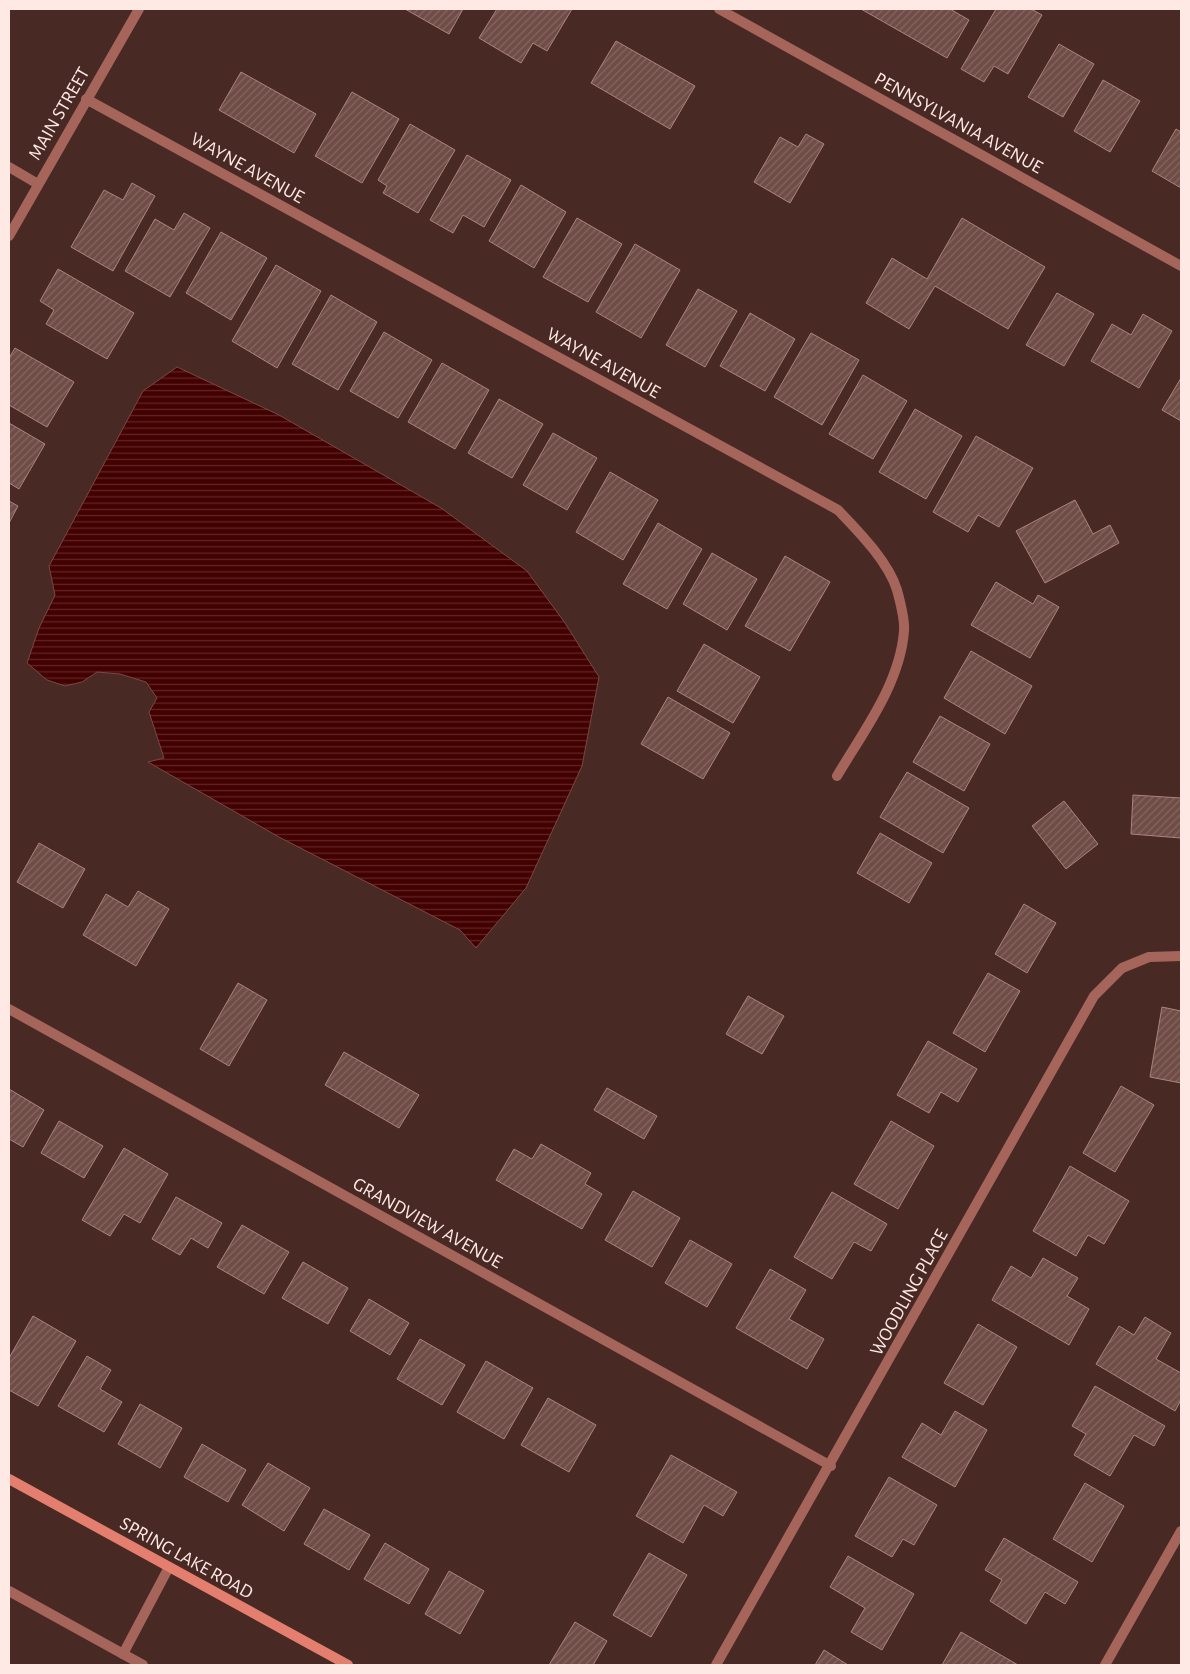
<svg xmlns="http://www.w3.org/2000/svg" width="1190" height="1674" font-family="'Alegreya Sans',sans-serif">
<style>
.water{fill:url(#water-rules);stroke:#7b4645}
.building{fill:url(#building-hatch);stroke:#ab847d}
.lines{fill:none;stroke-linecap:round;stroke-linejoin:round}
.lane{stroke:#a5655b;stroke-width:10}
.street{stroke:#a5655b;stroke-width:10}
.secondary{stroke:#e47f70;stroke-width:10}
.labels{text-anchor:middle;stroke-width:4.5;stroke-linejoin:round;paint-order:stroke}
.street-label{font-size:19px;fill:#ffe9e5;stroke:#492924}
</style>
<defs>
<pattern id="water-rules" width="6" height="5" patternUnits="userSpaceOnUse" patternTransform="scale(1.25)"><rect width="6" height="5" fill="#430000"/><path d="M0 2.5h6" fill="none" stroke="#5f2525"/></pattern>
<pattern id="building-hatch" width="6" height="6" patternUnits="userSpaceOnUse" patternTransform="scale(1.25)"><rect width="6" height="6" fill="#6f4c46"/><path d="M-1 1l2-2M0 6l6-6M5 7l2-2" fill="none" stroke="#856661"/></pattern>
</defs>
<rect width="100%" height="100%" fill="#492924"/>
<!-- water -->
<polygon class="water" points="177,367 279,415 441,508 527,571 565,623 599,677 582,766 526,888 476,948 460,930 279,837 148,762 164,758 149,712 157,698 146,682 120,674 97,672 82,682 65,686 47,680 27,663 39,628 55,595 49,566 143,391"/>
<!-- building -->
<g class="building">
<polygon points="405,9 463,9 449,34"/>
<polygon points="497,9 572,9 547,51 533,43 521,63 479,38"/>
<polygon points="861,9 950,9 969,20 947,58"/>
<polygon points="996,9 1031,9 1042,15 1008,74 994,66 984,82 961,69"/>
<polygon points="616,41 695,86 670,129 591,83"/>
<polygon points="1059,44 1094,64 1063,117 1028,97"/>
<polygon points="241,72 316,114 294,153 219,110"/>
<polygon points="1103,80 1140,101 1110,152 1074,131"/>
<polygon points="352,92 399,119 362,183 315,156"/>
<polygon points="410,124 455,150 418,213 383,193 387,186 378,180"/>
<polygon points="1176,129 1181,132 1181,188 1152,171"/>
<polygon points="806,134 824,144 790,203 754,182 780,137 798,147"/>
<polygon points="467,155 511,180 484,227 463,215 453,233 430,220"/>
<polygon points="132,183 155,196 113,271 71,247 104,190 123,200"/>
<polygon points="521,185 566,212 534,268 489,241"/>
<polygon points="184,213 210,228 170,297 125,271 155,219 174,230"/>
<polygon points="577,218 622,244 588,302 543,277"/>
<polygon points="962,218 1045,267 1008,329 935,286 909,329 866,303 892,258 927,279"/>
<polygon points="221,232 267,258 231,320 186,293"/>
<polygon points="635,244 680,270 641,338 596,312"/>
<polygon points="276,265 321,291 277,368 232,341"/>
<polygon points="58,269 134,313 107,359 46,324 54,310 40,301"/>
<polygon points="698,289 737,311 705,367 666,345"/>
<polygon points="1057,293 1094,314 1064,366 1026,345"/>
<polygon points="331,295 377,322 338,390 292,364"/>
<polygon points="750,313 795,339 765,391 720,366"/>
<polygon points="1143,314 1172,331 1139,388 1091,361 1112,324 1131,335"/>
<polygon points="384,332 432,360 398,418 350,391"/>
<polygon points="811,333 859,360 822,425 774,397"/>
<polygon points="15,348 74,382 47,427 9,405 9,358"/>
<polygon points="442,363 489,390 455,449 408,422"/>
<polygon points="863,375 907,401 873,459 829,434"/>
<polygon points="1181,378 1181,421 1162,410"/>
<polygon points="499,399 543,424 512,478 468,453"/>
<polygon points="915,409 962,436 926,499 879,472"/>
<polygon points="9,423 45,444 19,489 9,483"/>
<polygon points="553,433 597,458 567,510 523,485"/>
<polygon points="976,436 1033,468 999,527 978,515 968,532 933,512"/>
<polygon points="610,472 658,500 623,560 576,532"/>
<polygon points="1075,500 1093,534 1110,525 1119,543 1045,583 1016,531"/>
<polygon points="9,501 18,506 9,523"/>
<polygon points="658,523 702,549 667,609 623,584"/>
<polygon points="712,553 757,579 727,630 683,604"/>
<polygon points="785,556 830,582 790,651 745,626"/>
<polygon points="996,582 1033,604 1038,595 1059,607 1030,658 971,625"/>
<polygon points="704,644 760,677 733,723 677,691"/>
<polygon points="971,651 1032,686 1005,734 944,698"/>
<polygon points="668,697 730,733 703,779 641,744"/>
<polygon points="940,716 990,744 964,791 913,762"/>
<polygon points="907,772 969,808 943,853 880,817"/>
<polygon points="1133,795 1181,798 1181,838 1131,834"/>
<polygon points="1064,801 1098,844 1066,869 1032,826"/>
<polygon points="880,833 932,863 909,903 857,873"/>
<polygon points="39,843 85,869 63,908 17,882"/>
<polygon points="138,891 169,909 136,966 83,935 106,894 128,907"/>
<polygon points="1024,904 1056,923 1027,973 995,954"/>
<polygon points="988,973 1020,991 985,1052 953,1033"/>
<polygon points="238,983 267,1000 229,1066 200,1049"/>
<polygon points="748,996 784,1016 762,1054 726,1034"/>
<polygon points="1162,1007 1181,1011 1181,1083 1150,1077"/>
<polygon points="928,1041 977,1069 958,1102 941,1092 929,1113 897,1095"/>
<polygon points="344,1052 419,1095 399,1128 325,1085"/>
<polygon points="1121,1086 1154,1105 1115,1172 1083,1153"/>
<polygon points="607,1088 657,1116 644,1139 594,1110"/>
<polygon points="9,1089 44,1110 23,1147 9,1139"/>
<polygon points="59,1121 103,1146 84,1178 41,1153"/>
<polygon points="891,1121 934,1146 898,1209 854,1184"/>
<polygon points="541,1144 591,1173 585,1184 602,1194 582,1229 496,1180 514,1149 532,1159"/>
<polygon points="124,1148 168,1174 140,1223 124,1214 110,1236 82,1220"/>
<polygon points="1070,1166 1129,1201 1104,1244 1088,1235 1076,1256 1033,1231"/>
<polygon points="633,1191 680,1218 652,1267 605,1240"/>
<polygon points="832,1192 887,1224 871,1251 854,1242 832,1279 794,1257"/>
<polygon points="176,1197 222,1223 208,1248 191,1238 180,1255 152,1239"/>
<polygon points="242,1225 289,1252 264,1294 217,1267"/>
<polygon points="690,1240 732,1264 707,1307 665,1283"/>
<polygon points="1043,1258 1078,1278 1067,1296 1089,1309 1069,1345 992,1300 1011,1266 1031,1278"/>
<polygon points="303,1262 348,1288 328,1324 282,1298"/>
<polygon points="770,1269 806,1290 789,1319 824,1339 807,1369 736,1328"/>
<polygon points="369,1299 409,1323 390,1355 350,1331"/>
<polygon points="33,1316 76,1341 38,1406 9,1390 9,1358"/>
<polygon points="1145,1317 1171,1333 1156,1359 1181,1373 1181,1400 1175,1411 1096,1364 1119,1326 1134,1335"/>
<polygon points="978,1324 1017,1347 983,1405 944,1383"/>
<polygon points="420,1339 465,1365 442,1405 397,1379"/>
<polygon points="87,1356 111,1370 100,1389 122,1402 104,1432 58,1406"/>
<polygon points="486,1361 533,1388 504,1439 457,1412"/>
<polygon points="1095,1386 1165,1426 1154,1446 1134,1435 1110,1476 1074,1455 1086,1434 1072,1426"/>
<polygon points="548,1398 596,1425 569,1472 521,1445"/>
<polygon points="140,1404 182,1428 160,1468 118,1444"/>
<polygon points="955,1411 987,1430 955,1487 902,1457 922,1423 941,1435"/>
<polygon points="202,1444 246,1470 228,1502 184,1477"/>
<polygon points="671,1455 737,1492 723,1516 704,1505 683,1543 636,1516"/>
<polygon points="268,1463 310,1488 284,1531 242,1505"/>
<polygon points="889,1477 937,1505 914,1545 903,1539 892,1557 855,1536"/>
<polygon points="1085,1483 1124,1506 1092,1562 1053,1539"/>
<polygon points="324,1509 370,1535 349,1570 304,1544"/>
<polygon points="1004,1538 1078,1582 1065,1604 1045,1592 1026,1624 990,1601 1002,1580 985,1570"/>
<polygon points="385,1543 429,1569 409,1604 364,1579"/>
<polygon points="649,1553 687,1575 651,1637 613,1615"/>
<polygon points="848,1556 914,1594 882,1650 851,1632 865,1608 830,1587"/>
<polygon points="449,1571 484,1591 460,1634 425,1614"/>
<polygon points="575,1622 607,1641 593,1665 549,1665"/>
<polygon points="961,1632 1018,1665 942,1665"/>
<polygon points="824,1650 848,1665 815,1665"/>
</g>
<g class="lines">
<!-- lane -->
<g class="lane">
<polyline points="9,167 38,184"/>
<polyline points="9,1591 143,1665"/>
<polyline points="123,1654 169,1567"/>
</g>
<!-- street -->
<g class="street">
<polyline points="719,9 1181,266"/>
<path d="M86,99l752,411c20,21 50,51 59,80 3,11 8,30 7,41 -4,53 -41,101 -67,145"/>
<polyline points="9,236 139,9"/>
<polyline points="9,1009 831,1466"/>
<polyline points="716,1665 1094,996 1122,968 1149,957 1181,956"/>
<polyline points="1105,1665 1181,1531"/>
</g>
<!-- secondary -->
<polyline class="secondary" points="9,1479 348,1665"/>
</g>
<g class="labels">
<!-- street labels -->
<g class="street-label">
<text transform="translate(58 113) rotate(-60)" y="7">MAIN STREET</text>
<text transform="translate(959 122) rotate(29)" y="7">PENNSYLVANIA AVENUE</text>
<text transform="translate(248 167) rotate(29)" y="7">WAYNE AVENUE</text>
<text transform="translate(604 362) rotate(29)" y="7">WAYNE AVENUE</text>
<text transform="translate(428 1222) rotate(29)" y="7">GRANDVIEW AVENUE</text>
<text transform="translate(908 1292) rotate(-61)" y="7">WOODLING PLACE</text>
<text transform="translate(187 1557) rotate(29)" y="7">SPRING LAKE ROAD</text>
</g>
</g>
<!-- border -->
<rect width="1190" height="1674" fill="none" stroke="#ffe9e5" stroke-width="20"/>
</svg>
